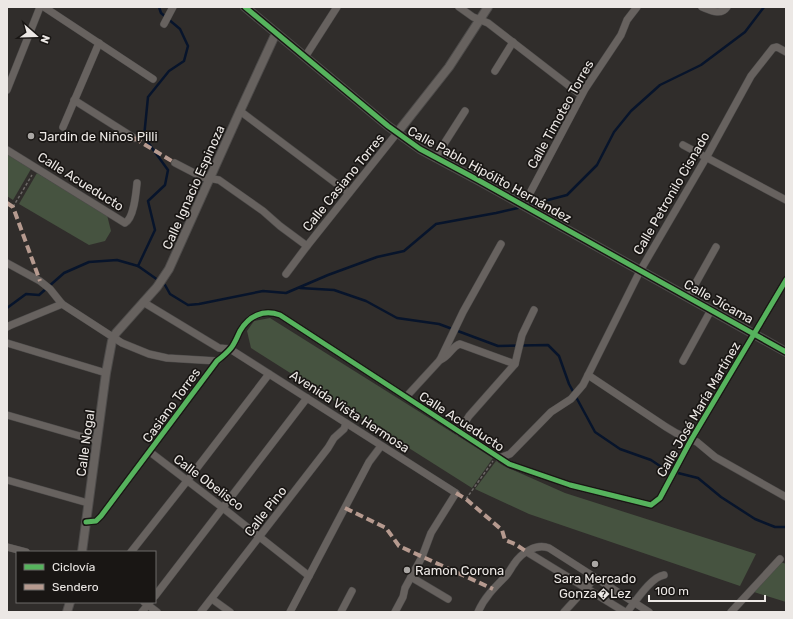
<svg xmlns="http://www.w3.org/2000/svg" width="793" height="619" font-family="Rubik,sans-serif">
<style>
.green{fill:#465340}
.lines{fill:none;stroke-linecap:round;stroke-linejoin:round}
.stream{stroke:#07142b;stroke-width:2.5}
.minor-casing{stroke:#4d4b4a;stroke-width:8}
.tertiary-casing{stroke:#4d4b4a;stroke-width:10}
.path{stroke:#6c6866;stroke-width:1.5;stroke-dasharray:3 2;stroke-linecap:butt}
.minor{stroke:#67625f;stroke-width:7}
.tertiary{stroke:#67625f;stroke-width:8}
.quiet{stroke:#b69a8f;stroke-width:4;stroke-dasharray:8 4;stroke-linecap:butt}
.cycleway-casing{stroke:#191614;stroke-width:8}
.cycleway{stroke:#56b35d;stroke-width:5}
.poi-dot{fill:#aaa7a4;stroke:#191614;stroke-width:1.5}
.labels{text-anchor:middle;stroke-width:3.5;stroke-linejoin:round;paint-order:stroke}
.street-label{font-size:13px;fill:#ece8e5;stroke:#191614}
.poi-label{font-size:13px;fill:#ece8e5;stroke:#191614;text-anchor:start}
</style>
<rect width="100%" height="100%" fill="#302d2b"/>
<!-- green -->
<g class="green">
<polygon points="7,154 31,169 13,200 7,196"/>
<polygon points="37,173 107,215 111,231 105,241 89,245 19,204"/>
<polygon points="270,318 493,458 472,488 251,348 247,331 254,321"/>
<polygon points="496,461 504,466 565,493 756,554 740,586 529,514 475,489"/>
<polygon points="781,562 786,564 786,602 754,592"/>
</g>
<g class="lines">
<!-- stream -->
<g class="stream">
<polyline points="529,205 567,195 597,165 614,132 631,111 660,85 701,65 745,32 764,7"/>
<polyline points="138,266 155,230 148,201 165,185 168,170 144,137 148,97 169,71 184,61 188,46 180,29 161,13 159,7"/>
<polyline points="300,288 334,290 366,301 397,318 439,324 498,346 548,345 559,356 569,384 595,432 620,449 651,460 666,470 698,478 721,497 755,519 775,527 786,527"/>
<polyline points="7,308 26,294 39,295 64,273 89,262 117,260 138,266 165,285 170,294 188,305 199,304 263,291 286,293 328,275 377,257 404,251 436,224 496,213 522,207"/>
</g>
<defs>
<g id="minor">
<polyline points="44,7 153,79"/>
<polyline points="459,7 473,17 488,23 581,95"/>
<path d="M702,7c8,3 19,9 25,0"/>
<polyline points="164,24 173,7"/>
<polyline points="305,57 337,7"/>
<polyline points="495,71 513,42"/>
<polyline points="7,90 40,7"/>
<polyline points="74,100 134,138"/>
<polyline points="240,111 349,193"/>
<polyline points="63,127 99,43"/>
<polyline points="683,145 786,200"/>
<path d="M7,150l118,73c9,-5 11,-30 12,-40"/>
<polyline points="435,158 465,111"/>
<polyline points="175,163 202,177 219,180 263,211 280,226 307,246"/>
<polyline points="530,193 585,89 621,35 627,20 637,7"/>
<polyline points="7,263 40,281 50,289 62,304 122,343 149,354 167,358 217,361"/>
<polyline points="286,274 307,246 397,133"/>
<polyline points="688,297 716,247"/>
<polyline points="143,302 219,348 230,349 456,493 431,533 422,557 405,588 403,597 395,612"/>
<polyline points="7,327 11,325 62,304"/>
<polyline points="7,343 106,373"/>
<path d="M440,360c10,-4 12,-14 20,-16l55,20"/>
<polyline points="683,361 711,310"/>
<polyline points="588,375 666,427 676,433 697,442 715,457 786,497"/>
<polyline points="406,397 440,360 463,312 501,244"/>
<polyline points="7,415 97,441"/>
<polyline points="459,432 469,416 515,364 522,335 534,310"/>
<polyline points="150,452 223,508 309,576"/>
<polyline points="499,458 510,454 551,412 571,399 583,385 640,271 706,158 751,76 773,48 777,47 786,52"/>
<polyline points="7,480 88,503"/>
<path d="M86,522l10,-1 5,-5 116,-155c5,-4 10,-8 14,-13 4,-5 6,-11 9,-17 9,-15 23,-22 40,-16l229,149 61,21 81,20 9,-7 31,-58 95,-160"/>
<polyline points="7,547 26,552"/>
<polyline points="131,552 187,481 269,374"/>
<polyline points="527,552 625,612"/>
<polyline points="411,577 448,599"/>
<polyline points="155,596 307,398"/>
<polyline points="212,599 230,612"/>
<polyline points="144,602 157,612"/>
<polyline points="142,612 150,602"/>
<polyline points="201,612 328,448 334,438 344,429 346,423"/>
<polyline points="290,612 369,462 381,446"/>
<polyline points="341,612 352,591"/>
<path d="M478,612c6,-14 16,-24 27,-35 4,-4 6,-9 9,-13 7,-11 22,-21 35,-16l100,64"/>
<polyline points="564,612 595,578"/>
<path d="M627,612c9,-11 24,-35 37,-37"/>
<polyline points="731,612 780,559"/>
</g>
<g id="tertiary">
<polyline points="245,7 388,126 420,149 478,180 786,352"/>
<polyline points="397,133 449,67 488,7"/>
<polyline points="82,552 106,373 112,341 116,333 157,287 169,269 240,111 276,33"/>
<polyline points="67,612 70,602"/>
</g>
</defs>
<!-- minor casing -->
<use href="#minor" class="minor-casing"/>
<!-- tertiary casing -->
<use href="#tertiary" class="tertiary-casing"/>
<!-- path -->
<g class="path">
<polyline points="13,207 32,175"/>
<polyline points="466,499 493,461"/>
</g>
<!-- minor -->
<use href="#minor" class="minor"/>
<!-- tertiary -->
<use href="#tertiary" class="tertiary"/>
<!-- quiet -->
<g class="quiet">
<polyline points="134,138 175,163"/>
<polyline points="7,203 13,207 40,281"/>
<polyline points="456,493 466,499 502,530 505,540 515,544 527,552"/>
<polyline points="345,508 386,528 399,546 493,589"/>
</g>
<defs>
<g id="cycleway">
<polyline points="245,7 388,126 420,149 478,180 786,352"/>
<path d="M86,522l10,-1 5,-5 116,-155c5,-4 10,-8 14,-13 4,-5 6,-11 9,-17 9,-15 23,-22 40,-16l229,149 61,21 81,20 9,-7 31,-58 95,-160"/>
</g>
</defs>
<!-- cycleway casing -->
<use href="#cycleway" class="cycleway-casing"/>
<!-- cycleway -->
<use href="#cycleway" class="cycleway"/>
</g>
<!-- markers -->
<g class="poi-dot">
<circle cx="31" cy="136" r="4"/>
<circle cx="595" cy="564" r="4"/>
<circle cx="407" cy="570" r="4"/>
</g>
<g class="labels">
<!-- street labels -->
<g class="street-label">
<text transform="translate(560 114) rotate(-61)" y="5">Calle Timoteo Torres</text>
<text transform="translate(490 174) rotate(29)" y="5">Calle Pablo Hipólito Hernández</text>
<text transform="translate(81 181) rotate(32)" y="5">Calle Acueducto</text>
<text transform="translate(343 182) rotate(-51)" y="5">Calle Casiano Torres</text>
<text transform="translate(193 187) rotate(-66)" y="5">Calle Ignacio Espinoza</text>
<text transform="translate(671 193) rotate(-60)" y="5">Calle Petronilo Cisnado</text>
<text transform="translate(719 301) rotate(29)" y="5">Calle Jícama</text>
<text transform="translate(171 405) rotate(-54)" y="5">Casiano Torres</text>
<text transform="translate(698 409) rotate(-60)" y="5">Calle José María Martínez</text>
<text transform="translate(350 411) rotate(33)" y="5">Avenida Vista Hermosa</text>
<text transform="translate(462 421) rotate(33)" y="5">Calle Acueducto</text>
<text transform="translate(85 443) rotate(-82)" y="5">Calle Nogal</text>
<text transform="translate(209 482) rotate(37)" y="5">Calle Obelisco</text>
<text transform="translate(265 511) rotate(-52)" y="5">Calle Pino</text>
</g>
<!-- poi labels -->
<g class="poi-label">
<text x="39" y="141">Jardin de Niños Pilli</text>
<text x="415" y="575">Ramon Corona</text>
<text x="595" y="583" text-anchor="middle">Sara Mercado<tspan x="595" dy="15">Gonza�Lez</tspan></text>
</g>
</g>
<!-- border -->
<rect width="793" height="619" fill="none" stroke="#ece8e5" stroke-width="16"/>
<!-- legend -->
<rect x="16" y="551" width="140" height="52" fill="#191614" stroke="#6d6a68"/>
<rect x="24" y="564" width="20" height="6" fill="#56b35d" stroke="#6d6a68"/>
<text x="52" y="571" font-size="12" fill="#ece8e5">Ciclovía</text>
<rect x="24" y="584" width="20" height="6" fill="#b69a8f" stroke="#6d6a68"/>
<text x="52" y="591" font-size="12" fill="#ece8e5">Sendero</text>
<!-- north arrow -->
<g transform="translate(36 36) rotate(110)" stroke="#191614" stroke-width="3" paint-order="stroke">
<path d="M0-3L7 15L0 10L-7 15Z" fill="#ece8e5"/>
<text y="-6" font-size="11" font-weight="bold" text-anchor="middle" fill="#ece8e5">N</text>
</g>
<!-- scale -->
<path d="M649 595v6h116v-6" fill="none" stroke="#ece8e5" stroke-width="2"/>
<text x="655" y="595" font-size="12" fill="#ece8e5" stroke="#191614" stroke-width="3" paint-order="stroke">100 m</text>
</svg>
